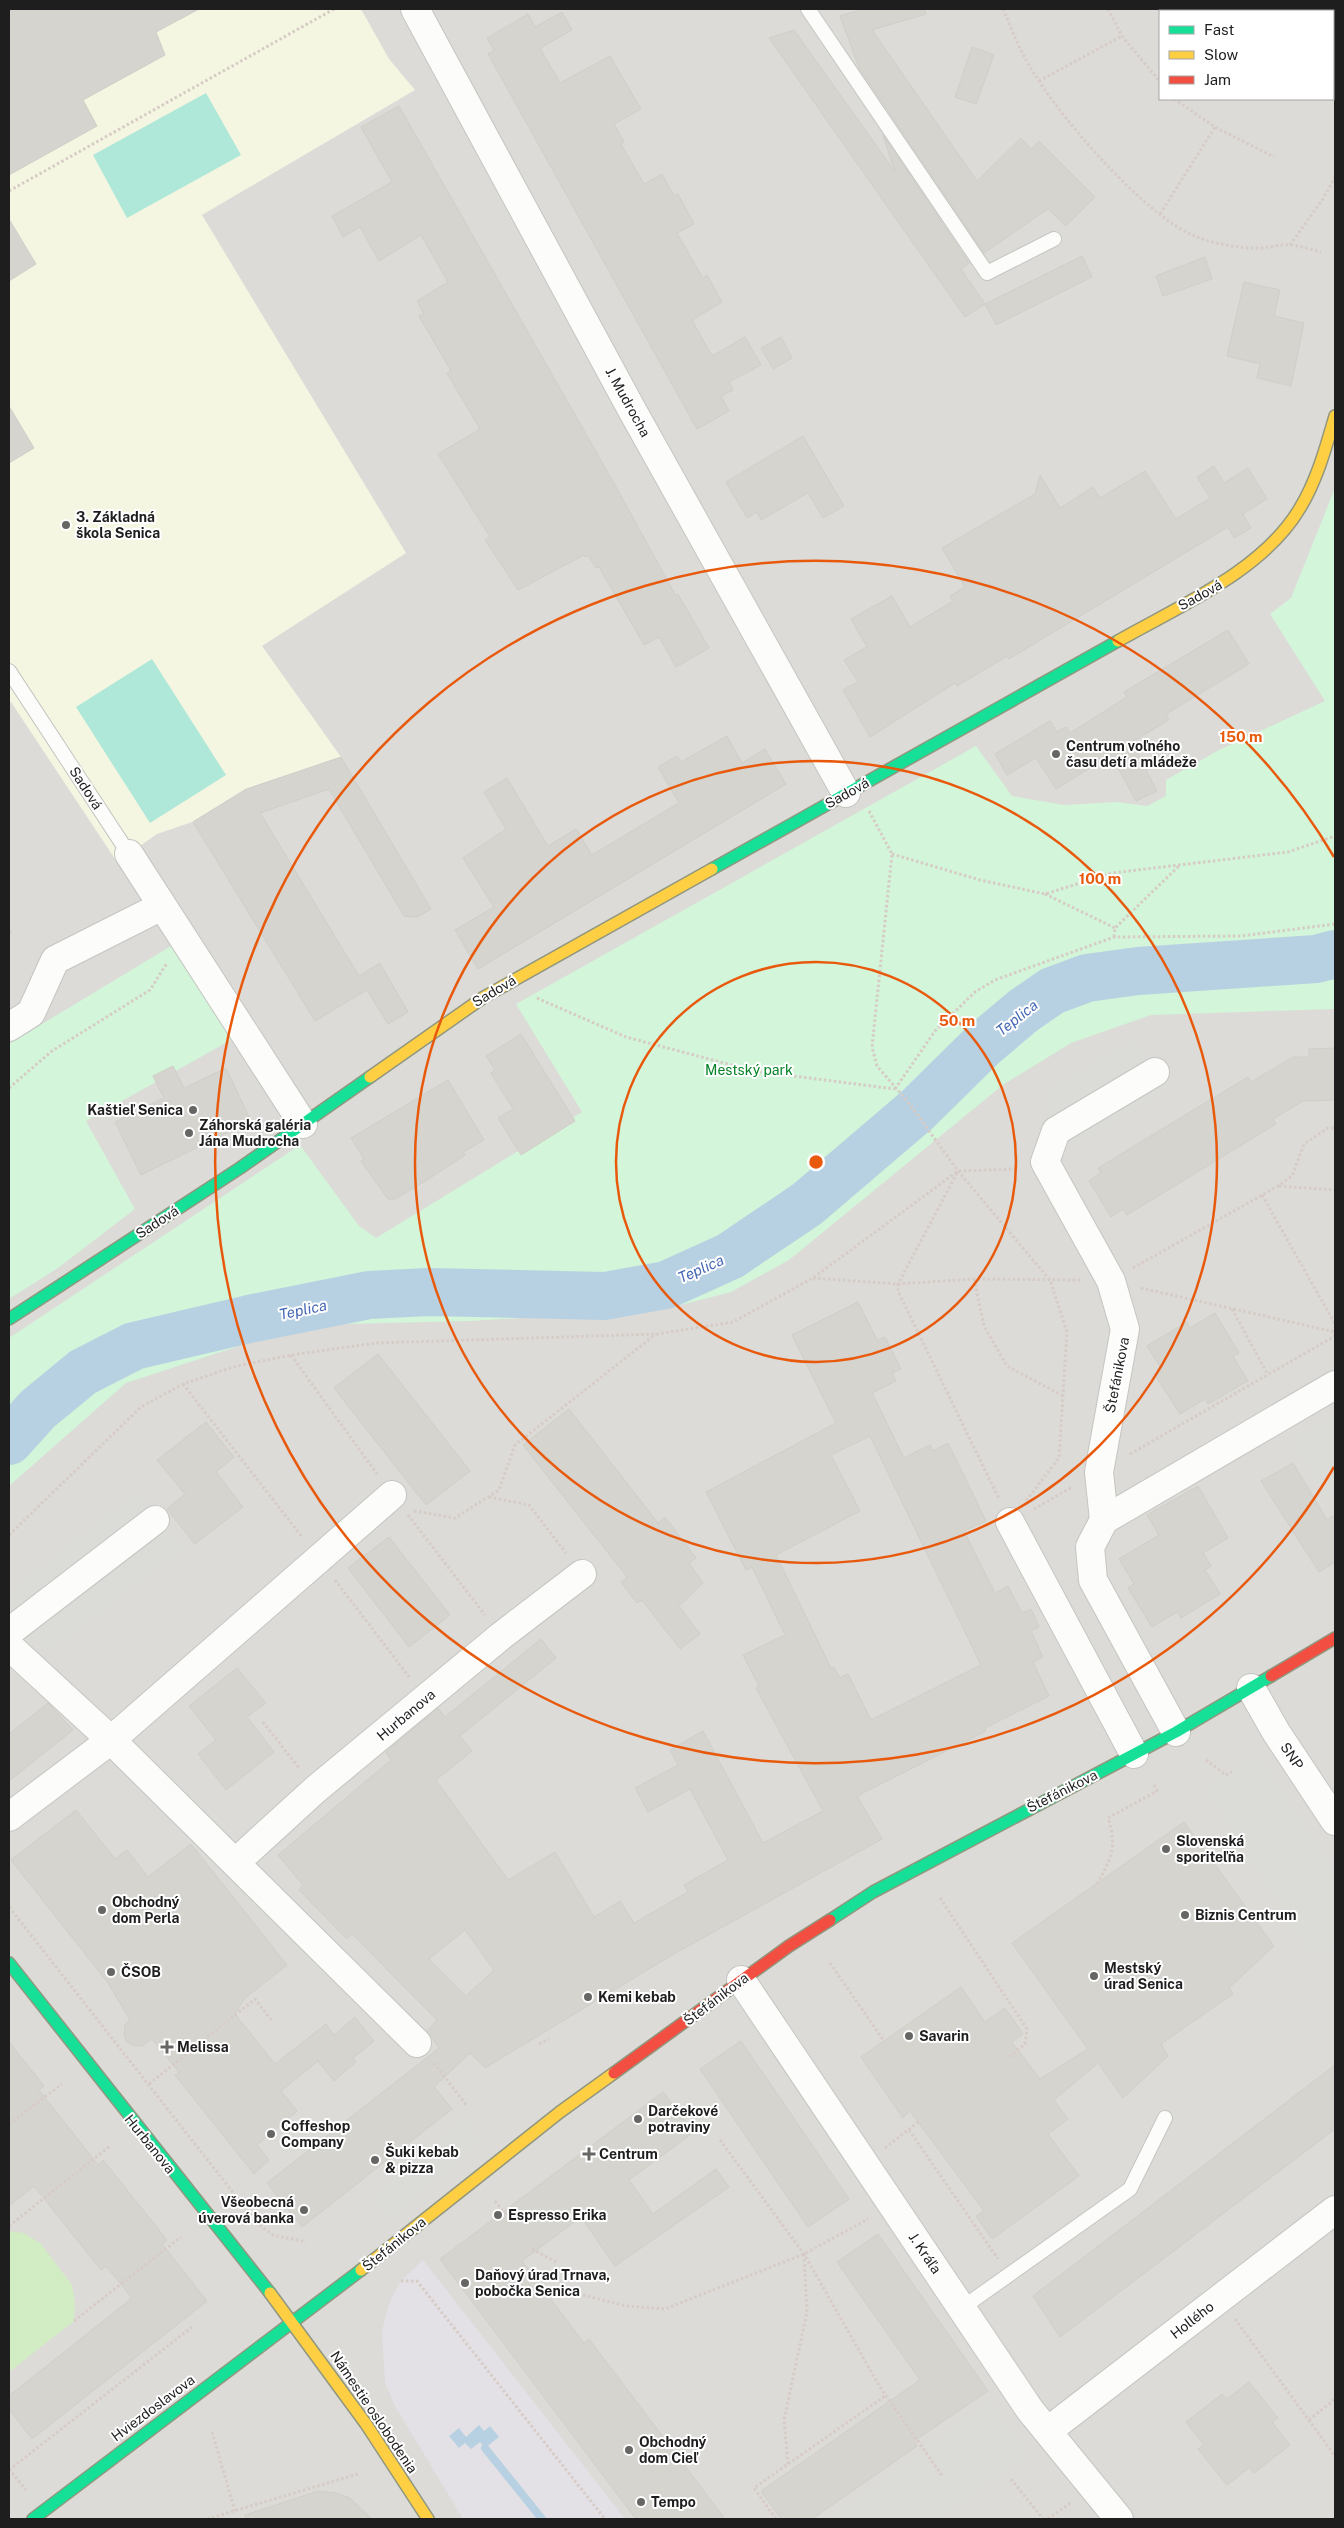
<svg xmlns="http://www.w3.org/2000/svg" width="1344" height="2528" font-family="'Public Sans',sans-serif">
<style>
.residential{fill:#dcdbd8;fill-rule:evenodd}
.education{fill:#f4f6e1}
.grass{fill:#d2edc3}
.park{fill:#d3f5d9}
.pitch{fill:#afe8d9}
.parking{fill:#dbdbd8}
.plaza{fill:#e3e1e6}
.water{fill:#b8d1e2}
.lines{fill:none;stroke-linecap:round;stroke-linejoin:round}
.stream{stroke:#b8d1e2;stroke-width:8}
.river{stroke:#b8d1e2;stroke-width:48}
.building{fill:#d6d4cf;stroke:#d0cec7;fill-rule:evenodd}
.lane-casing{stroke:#c5c5c2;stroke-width:16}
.street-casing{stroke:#c5c5c2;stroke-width:30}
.fast-casing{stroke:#91977e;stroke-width:14}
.slow-casing{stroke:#91977e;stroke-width:14}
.jam-casing{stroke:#91977e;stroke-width:14}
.path{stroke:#d7cbc6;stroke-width:3;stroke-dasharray:2.5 2.5;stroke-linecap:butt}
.lane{stroke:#fcfcfb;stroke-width:14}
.street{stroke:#fcfcfb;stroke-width:28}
.fast{stroke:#16e098;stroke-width:11}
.slow{stroke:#ffcf43;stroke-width:11}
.jam{stroke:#f24e42;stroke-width:11}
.ring{fill:none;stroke:#e8590c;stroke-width:2.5}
.poi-dot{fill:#666664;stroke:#fff;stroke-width:2}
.labels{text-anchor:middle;stroke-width:4;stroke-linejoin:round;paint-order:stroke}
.street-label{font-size:14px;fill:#1e1e1e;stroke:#fff}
.poi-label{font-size:14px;font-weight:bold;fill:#1e1e1e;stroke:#fff;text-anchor:start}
.park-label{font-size:14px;fill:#058326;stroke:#fff}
.water-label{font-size:15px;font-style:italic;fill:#4468b4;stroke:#fff}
.centre{fill:#e8590c;stroke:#fff;stroke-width:2.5}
.ring-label{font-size:15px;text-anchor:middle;font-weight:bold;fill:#e8590c;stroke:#fff;stroke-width:4;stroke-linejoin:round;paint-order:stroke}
</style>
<rect width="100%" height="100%" fill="#edece6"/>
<!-- residential -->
<path class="residential" d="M9,9h1326v2510h-1326zM1160,11h173v88h-173z"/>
<!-- education -->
<polygon class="education" points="9,9 361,9 389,59 415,90 202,215 406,553 262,646 341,757 245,789 192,822 157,834 117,862 11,702 9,703"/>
<!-- grass -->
<polygon class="grass" points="9,2231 24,2233 41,2244 72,2285 75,2303 74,2321 9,2372"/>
<!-- park -->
<g class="park">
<polygon points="1335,488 1335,1009 1151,1015 1071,1043 1004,1084 789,1260 731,1292 665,1309 470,1321 344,1324 245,1344 126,1383 9,1486 9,1338 300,1145 359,1226 376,1238 582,1112 516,1004 976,746 1012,796 1064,805 1116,802 1147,806 1166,796 1166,780 1219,750 1325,701 1270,614 1291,598"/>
<polygon points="176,943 240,1035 86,1121 135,1209 58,1268 9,1299 9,1044"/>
</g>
<!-- pitch -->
<g class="pitch">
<polygon points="206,93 241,155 127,218 93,155"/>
<polygon points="152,659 226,775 150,823 76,707"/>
</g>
<!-- parking -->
<g class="parking">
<polygon points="1135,1038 1166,1090 1075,1144 1043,1093"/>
<polygon points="1335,1415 1335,1489 1325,1495 1293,1440"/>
<polygon points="139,1491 183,1547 48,1652 9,1602 9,1593"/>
<polygon points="1256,1754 1335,1870 1335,1948 1312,1956 1205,1786"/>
<polygon points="465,2120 483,2141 389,2218 372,2196"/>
<polygon points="988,2401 1028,2454 941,2519 829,2519"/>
</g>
<!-- plaza -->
<polygon class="plaza" points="423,2260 625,2519 463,2519 395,2406 385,2383 382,2331 390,2301 401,2281"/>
<!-- water -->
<polygon class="water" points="479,2425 484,2431 490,2426 499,2437 485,2448 480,2442 471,2449 465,2443 459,2448 449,2436 459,2428 466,2437"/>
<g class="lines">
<!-- stream -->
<polyline class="stream" points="485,2448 542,2519"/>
<!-- river -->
<polyline class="river" points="9,1441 38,1409 83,1372 134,1346 249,1319 369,1295 428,1292 605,1296 666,1285 730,1256 807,1204 917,1110 984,1044 1023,1011 1052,991 1087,978 1138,971 1316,959 1335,954"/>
</g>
<!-- building -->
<g class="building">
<polygon points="9,9 199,9 156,32 165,55 83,100 97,126 9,175"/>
<polygon points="863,9 925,9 926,14 872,30 977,181 1021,138 1031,149 1039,141 1095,197 1066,226 1048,209 984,253 859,68 840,16"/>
<polygon points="562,12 572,30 540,48 560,83 610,56 641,109 614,124 624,142 621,144 644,184 662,174 674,196 678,194 694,224 677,233 703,278 707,275 722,302 692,320 712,356 745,337 761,365 729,382 733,390 721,396 729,411 697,429 488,54 494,50 487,38 528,14 535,27"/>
<polygon points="794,30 895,172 883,135 969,263 961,269 985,304 965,317 769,38"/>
<polygon points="972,47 994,55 976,104 955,97"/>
<polygon points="399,106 615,485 676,596 678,594 709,648 676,667 659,637 644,645 599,567 596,568 588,555 585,557 584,555 518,590 485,540 490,537 438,454 480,429 447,373 451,371 419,316 424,314 417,301 448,282 421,235 379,261 360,227 343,237 332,216 392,182 361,127"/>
<polygon points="9,219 36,264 9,281"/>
<polygon points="1082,256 1092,277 996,325 985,304"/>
<polygon points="1205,257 1212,279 1163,296 1156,276"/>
<polygon points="1244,282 1280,290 1274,316 1304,323 1291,386 1257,378 1260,364 1227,356"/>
<polygon points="781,337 792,358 773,369 761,348"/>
<polygon points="9,406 34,448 9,463"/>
<polygon points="803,436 844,506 823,518 808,493 761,520 757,512 747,518 726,482"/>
<polygon points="1214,466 1224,483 1248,468 1267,499 1243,514 1251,528 1234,538 1228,527 1009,659 1007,656 957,686 955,683 870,737 843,690 858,682 844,660 867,647 851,619 892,596 910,627 953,601 950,596 965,587 942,548 1035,494 1040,475 1060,508 1093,487 1100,498 1145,471 1176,519 1210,498 1197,477"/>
<polygon points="1228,630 1249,664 1166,714 1169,720 1132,742 1157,791 1136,801 1111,755 1056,789 1036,758 1007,775 995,754 1050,721 1057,732 1066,727 1070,733 1127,697 1124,692"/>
<polygon points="727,736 742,763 765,749 786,784 478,969 455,930 494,907 463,858 506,829 484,792 507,778 548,846 576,829 592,855 679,803 658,767 677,756 681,762"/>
<polygon points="341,757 431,909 417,917 404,916 329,789 260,813 359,976 380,963 408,1012 388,1024 367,990 315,1021 193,822 247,789"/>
<polygon points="521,1034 575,1121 521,1155 498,1118 513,1109 491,1073 495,1070 486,1056"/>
<polygon points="1335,1048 1335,1100 1303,1101 1273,1119 1276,1124 1127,1215 1123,1209 1111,1217 1089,1181 1101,1173 1098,1168 1248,1077 1251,1082 1293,1057 1309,1057 1309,1049"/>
<polygon points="173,1066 184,1088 226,1068 251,1121 141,1175 115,1122 164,1098 153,1076"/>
<polygon points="448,1080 484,1140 463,1152 465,1155 427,1180 395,1199 388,1199 361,1161 364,1159 351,1138"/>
<path d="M858,1302l19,38 8,-3 16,32 -9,4 4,8 -24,12 32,65 26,-13 3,6 15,-8 38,78 -22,10 31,62 13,-7 14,27 9,-4 8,18 -8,4 12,26 -10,5 16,34 -64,32 1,3 -129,65 25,43 -210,116 -187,113 -15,-15 -36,34 18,22 -150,118 -35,-44 172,-135 -12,-17 10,-11 -85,-86 -5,5 -48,-49 4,-5 -25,-30 113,-95 -5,-8 52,-44 7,9 96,-78 15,19 -96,78 12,15 -36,29 72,100 47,-28 39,65 26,-16 14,22 54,-31 -4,-7 44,-25 -38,-71 -42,23 -13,-24 43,-23 -8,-15 33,-19 60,112 60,-32 -67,-123 3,-2 -16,-31 42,-20 -33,-68 -6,3 -40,-78 130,-69 -44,-88zM870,1436l111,229 -110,55 -23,-46 -8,4 -6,-11 -3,1 -55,-113 84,-44 -29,-56zM465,1930l29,40 -28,26 -37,-37z"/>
<polygon points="1215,1313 1239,1353 1233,1356 1248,1381 1208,1404 1205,1399 1180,1414 1155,1375 1162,1370 1147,1346 1187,1322 1190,1328"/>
<polygon points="378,1354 470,1471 426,1505 334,1388"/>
<polygon points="569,1409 658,1523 665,1517 696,1558 689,1563 703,1583 679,1606 700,1634 680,1649 642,1600 637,1603 621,1582 627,1577 523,1445"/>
<polygon points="206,1422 234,1457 216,1472 243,1507 195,1544 167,1509 185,1494 157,1460"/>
<polygon points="1293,1463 1327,1520 1335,1515 1335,1562 1319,1572 1261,1481"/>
<polygon points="1198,1486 1228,1538 1203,1553 1211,1566 1205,1570 1220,1594 1181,1618 1177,1612 1152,1627 1128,1588 1134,1584 1119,1559 1159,1535 1147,1515"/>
<polygon points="389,1537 450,1615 409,1647 348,1568"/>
<polygon points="237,1668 266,1703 247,1717 274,1752 226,1790 198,1754 216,1740 189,1706"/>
<polygon points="48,1703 73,1730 9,1781 9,1734"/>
<polygon points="76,1810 115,1859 127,1850 148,1877 191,1844 287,1965 244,1999 235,2014 275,2064 326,2024 334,2035 355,2017 374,2041 353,2058 356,2062 334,2081 318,2061 281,2091 297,2111 257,2145 269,2160 254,2174 175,2075 179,2072 152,2039 142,2046 132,2045 126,2041 124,2034 125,2024 130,2020 108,1983 11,1860"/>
<polygon points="1184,1822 1274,1946 1229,1988 1233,1994 1161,2044 1168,2056 1123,2098 1098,2063 1054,2100 1068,2119 1048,2134 1079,2176 992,2239 976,2216 984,2211 910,2111 903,2118 861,2057 961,1987 985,2022 1005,2008 1023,2034 1012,2042 1040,2079 1088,2049 1012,1943"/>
<polygon points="741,2041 849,2199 808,2227 700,2069"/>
<polygon points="9,2042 44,2086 39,2090 98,2165 103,2160 167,2240 162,2244 207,2301 32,2439 9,2409 9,2396 132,2298 106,2266 101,2270 34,2186 9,2206"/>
<polygon points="1335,2065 1335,2129 1060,2337 1033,2296"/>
<polygon points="663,2092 694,2132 629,2180 653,2214 716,2169 729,2187 615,2266 581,2217 522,2261 584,2343 589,2339 725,2519 636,2519 440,2259"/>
<polygon points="878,2234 988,2391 914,2441 917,2446 812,2519 781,2519 761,2491 920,2380 837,2262"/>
<polygon points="1249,2382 1278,2418 1272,2422 1290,2445 1254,2473 1249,2468 1227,2485 1198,2449 1204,2445 1186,2422 1222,2394 1227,2399"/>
<polygon points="318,2491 336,2493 350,2498 372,2519 246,2519 245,2515"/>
</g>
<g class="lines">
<defs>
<g id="lane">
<polyline points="808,9 987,273 1054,239"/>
<polyline points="9,671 129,854"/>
<polyline points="962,2308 1130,2189 1165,2118"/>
</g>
<g id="street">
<polyline points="415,9 632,410 846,793"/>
<polyline points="129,854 303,1124"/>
<polyline points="9,1027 31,1013 55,960 162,906"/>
<polyline points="1155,1072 1056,1131 1045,1162 1111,1281 1125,1329 1099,1472 1104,1520 1090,1547 1093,1580 1176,1732"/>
<polyline points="1104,1520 1335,1385"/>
<polyline points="1010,1522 1134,1754"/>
<polyline points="9,1632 155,1520"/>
<polyline points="9,1646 111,1740 392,1495"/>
<polyline points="1251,1688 1276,1732 1335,1821"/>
<polyline points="9,1817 111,1740 417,2043"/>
<polyline points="236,1862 316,1789 501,1636 582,1574"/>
<polyline points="741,1980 1030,2410 1119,2519"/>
<polyline points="1049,2430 1335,2210"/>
</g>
<g id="fast">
<polyline points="712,869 1118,641"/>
<polyline points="9,1319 240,1168 370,1077"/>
<polyline points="830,1920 873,1892 1176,1732 1271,1676"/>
<polyline points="9,1963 270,2293"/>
<polyline points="33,2519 361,2270"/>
</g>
<g id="slow">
<path d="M1118,641c61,-35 145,-70 182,-133 17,-28 26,-61 35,-92"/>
<polyline points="370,1077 484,997 712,869"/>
<polyline points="361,2270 560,2112 614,2073"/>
<polyline points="270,2293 366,2424 428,2519"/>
</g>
<g id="jam">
<polyline points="1271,1676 1335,1638"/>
<polyline points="614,2073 789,1946 830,1920"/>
</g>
</defs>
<!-- lane casing -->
<use href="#lane" class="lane-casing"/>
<!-- street casing -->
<use href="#street" class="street-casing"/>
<!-- fast casing -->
<use href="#fast" class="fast-casing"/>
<!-- slow casing -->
<use href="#slow" class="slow-casing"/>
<!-- jam casing -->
<use href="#jam" class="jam-casing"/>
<!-- path -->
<g class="path">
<path d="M1003,9c7,15 12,31 20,45 24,50 122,164 174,183 19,7 44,12 64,11 10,-1 21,-4 30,-3 10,1 20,5 30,7"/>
<polyline points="1108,9 1122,36 1160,82"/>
<polyline points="1039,81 1122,36"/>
<polyline points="1174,99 1215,127 1274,157"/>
<polyline points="9,191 334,9"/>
<polyline points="1160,214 1215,127"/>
<polyline points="1290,245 1323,199 1335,177"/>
<polyline points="1334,256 1335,256"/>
<polyline points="869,811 892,854 872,1047 877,1066 908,1102 958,1171 1050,1280 1067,1332 1059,1458 1025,1502"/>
<polyline points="892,854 980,880 1045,894 1112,873 1288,852 1335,836"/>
<polyline points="1045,894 1115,928"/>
<polyline points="9,933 11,931"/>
<polyline points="1114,937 1115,928 1180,865"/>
<polyline points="537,998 626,1037 754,1071 895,1089"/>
<polyline points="9,1088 52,1051 150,990 167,963"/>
<polyline points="895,1089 935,1031 975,992 995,980 1114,937 1241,936 1335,924"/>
<polyline points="957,1173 898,1284 898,1291 999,1499"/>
<polyline points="1279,1186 1335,1190"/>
<polyline points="1262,1195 1335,1324"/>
<polyline points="1133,1268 1278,1186 1292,1176 1304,1144 1328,1128 1335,1128"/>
<polyline points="813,1278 898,1284 974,1279 1080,1280"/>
<polyline points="974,1279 984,1326 1007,1366 1063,1396"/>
<polyline points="1141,1288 1335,1332"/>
<polyline points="1232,1309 1268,1375"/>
<polyline points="291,1355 377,1474"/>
<polyline points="183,1384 302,1537"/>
<polyline points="1130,1454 1335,1336"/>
<polyline points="489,1497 529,1505 566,1553"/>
<polyline points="1034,1509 1072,1487"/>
<polyline points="414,1511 455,1518 499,1490 515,1445 656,1334"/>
<polyline points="408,1515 485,1615"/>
<polyline points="9,1535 141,1407 183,1384 233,1367 291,1355 376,1343 657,1334 733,1322 813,1278 958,1171 1018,1169"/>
<polyline points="335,1580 410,1678"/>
<polyline points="263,1722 299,1768"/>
<polyline points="1206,1760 1226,1775 1232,1772"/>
<path d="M1097,1884c14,-26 21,-37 11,-66l49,-27 -3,-6"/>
<polyline points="940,1898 1027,2029 1025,2044 1009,2057"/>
<polyline points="9,1907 257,2223 273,2235 306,2242"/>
<polyline points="830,1963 884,2041"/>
<polyline points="539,2044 549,2039"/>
<polyline points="434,2063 467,2106"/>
<polyline points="149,2084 255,1999 272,2021"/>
<polyline points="9,2124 62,2084"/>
<polyline points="909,2130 998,2259"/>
<polyline points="720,2140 804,2254 880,2387 943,2477"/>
<polyline points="885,2148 918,2122"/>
<polyline points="495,2201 513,2224"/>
<polyline points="9,2226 110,2146"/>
<polyline points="532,2249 556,2262"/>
<polyline points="401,2281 417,2281 605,2519"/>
<polyline points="583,2295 626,2306 665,2309 804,2254 868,2219"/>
<polyline points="1235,2319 1335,2456"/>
<polyline points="74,2321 181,2237"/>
<polyline points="1309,2420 1335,2399"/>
<polyline points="212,2432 235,2511"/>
<polyline points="788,2464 784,2420 807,2312 804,2254"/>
<polyline points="9,2469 26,2490"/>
<polyline points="9,2470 192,2327"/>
<polyline points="1011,2479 1043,2519"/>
<polyline points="207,2519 358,2474"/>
<polyline points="776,2519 754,2488 885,2396"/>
<polyline points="1048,2519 1072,2502"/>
</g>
<!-- lane -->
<use href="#lane" class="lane"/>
<!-- street -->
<use href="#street" class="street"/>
<!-- fast -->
<use href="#fast" class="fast"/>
<!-- slow -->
<use href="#slow" class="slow"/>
<!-- jam -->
<use href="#jam" class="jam"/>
</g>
<!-- distance rings -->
<g class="ring">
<circle cx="816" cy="1162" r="200"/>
<circle cx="816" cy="1162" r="401"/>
<path d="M1334 1467A601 601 0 1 1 1334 857"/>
</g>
<!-- markers -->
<g class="poi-dot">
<circle cx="66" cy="525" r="5"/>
<circle cx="1056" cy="754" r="5"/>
<circle cx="193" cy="1110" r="5"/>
<circle cx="189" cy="1133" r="5"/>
<circle cx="1166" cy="1849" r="5"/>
<circle cx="102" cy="1910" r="5"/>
<circle cx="1185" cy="1915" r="5"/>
<circle cx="111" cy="1972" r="5"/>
<circle cx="1094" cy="1976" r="5"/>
<circle cx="588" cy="1997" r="5"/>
<circle cx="909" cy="2036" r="5"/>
<path d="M164.5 2039.5h5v5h5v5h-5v5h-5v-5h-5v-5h5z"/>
<circle cx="638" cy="2119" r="5"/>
<circle cx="271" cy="2134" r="5"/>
<path d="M586.5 2146.5h5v5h5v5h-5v5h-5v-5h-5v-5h5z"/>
<circle cx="375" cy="2160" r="5"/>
<circle cx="304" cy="2210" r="5"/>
<circle cx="498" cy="2215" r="5"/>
<circle cx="465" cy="2283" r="5"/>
<circle cx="629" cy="2450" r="5"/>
<circle cx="641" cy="2502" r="5"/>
</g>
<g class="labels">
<!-- street labels -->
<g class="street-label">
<text transform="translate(628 402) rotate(61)" y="5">J. Mudrocha</text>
<text transform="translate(1200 595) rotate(-29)" y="5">Sadová</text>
<text transform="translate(86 788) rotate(57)" y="5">Sadová</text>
<text transform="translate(847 793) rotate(-29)" y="5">Sadová</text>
<text transform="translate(494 991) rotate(-31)" y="5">Sadová</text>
<text transform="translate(157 1222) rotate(-33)" y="5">Sadová</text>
<text transform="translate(1117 1375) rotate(-79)" y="5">Štefánikova</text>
<text transform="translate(406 1715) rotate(-40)" y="5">Hurbanova</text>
<text transform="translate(1292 1756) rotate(56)" y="5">SNP</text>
<text transform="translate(1062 1791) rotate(-27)" y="5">Štefánikova</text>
<text transform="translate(716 1999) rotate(-37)" y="5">Štefánikova</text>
<text transform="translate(150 2144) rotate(51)" y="5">Hurbanova</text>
<text transform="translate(394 2244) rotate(-39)" y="5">Štefánikova</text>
<text transform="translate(925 2253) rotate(56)" y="5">J. Kráľa</text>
<text transform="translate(1192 2320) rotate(-38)" y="5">Hollého</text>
<text transform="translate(153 2408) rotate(-37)" y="5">Hviezdoslavova</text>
<text transform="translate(374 2412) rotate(56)" y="5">Námestie oslobodenia</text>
</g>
<!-- poi labels -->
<g class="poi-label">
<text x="76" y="522">3. Základná<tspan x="76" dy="16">škola Senica</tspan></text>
<text x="1066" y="751">Centrum voľného<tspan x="1066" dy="16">času detí a mládeže</tspan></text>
<text x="183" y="1115" text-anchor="end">Kaštieľ Senica</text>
<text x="199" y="1130">Záhorská galéria<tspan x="199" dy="16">Jána Mudrocha</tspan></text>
<text x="1176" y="1846">Slovenská<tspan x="1176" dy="16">sporiteľňa</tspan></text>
<text x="112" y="1907">Obchodný<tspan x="112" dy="16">dom Perla</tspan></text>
<text x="1195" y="1920">Biznis Centrum</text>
<text x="1104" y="1973">Mestský<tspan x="1104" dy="16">úrad Senica</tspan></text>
<text x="121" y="1977">ČSOB</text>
<text x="598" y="2002">Kemi kebab</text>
<text x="919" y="2041">Savarin</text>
<text x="177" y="2052">Melissa</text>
<text x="648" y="2116">Darčekové<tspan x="648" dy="16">potraviny</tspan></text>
<text x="281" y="2131">Coffeshop<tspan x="281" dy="16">Company</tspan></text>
<text x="385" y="2157">Šuki kebab<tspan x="385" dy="16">&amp; pizza</tspan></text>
<text x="599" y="2159">Centrum</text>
<text x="294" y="2207" text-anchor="end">Všeobecná<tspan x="294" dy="16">úverová banka</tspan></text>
<text x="508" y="2220">Espresso Erika</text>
<text x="475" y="2280">Daňový úrad Trnava,<tspan x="475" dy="16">pobočka Senica</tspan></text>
<text x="639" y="2447">Obchodný<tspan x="639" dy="16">dom Cieľ</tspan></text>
<text x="651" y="2507">Tempo</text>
</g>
<!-- park labels -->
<g class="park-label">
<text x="749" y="1075">Mestský park</text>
</g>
<!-- water labels -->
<g class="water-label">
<text transform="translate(1017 1018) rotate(-38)" y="5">Teplica</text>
<text transform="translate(701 1269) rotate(-24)" y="5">Teplica</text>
<text transform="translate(303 1310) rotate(-12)" y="5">Teplica</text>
</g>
</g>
<circle cx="816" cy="1162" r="8" class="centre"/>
<g class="ring-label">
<text x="1241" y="742">150 m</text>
<text x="1100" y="884">100 m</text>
<text x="957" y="1026">50 m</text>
</g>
<!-- border -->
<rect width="1344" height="2528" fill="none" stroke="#1e1e1e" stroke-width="20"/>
<!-- legend -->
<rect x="1159" y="10" width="175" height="90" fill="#ffffff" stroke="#a5a5a5"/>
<rect x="1169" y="26" width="25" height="8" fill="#16e098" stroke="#a5a5a5"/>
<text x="1204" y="35" font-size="15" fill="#1e1e1e">Fast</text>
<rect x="1169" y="51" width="25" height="8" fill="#ffcf43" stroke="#a5a5a5"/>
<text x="1204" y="60" font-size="15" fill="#1e1e1e">Slow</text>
<rect x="1169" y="76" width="25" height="8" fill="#f24e42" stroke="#a5a5a5"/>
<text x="1204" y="85" font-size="15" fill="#1e1e1e">Jam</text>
</svg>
